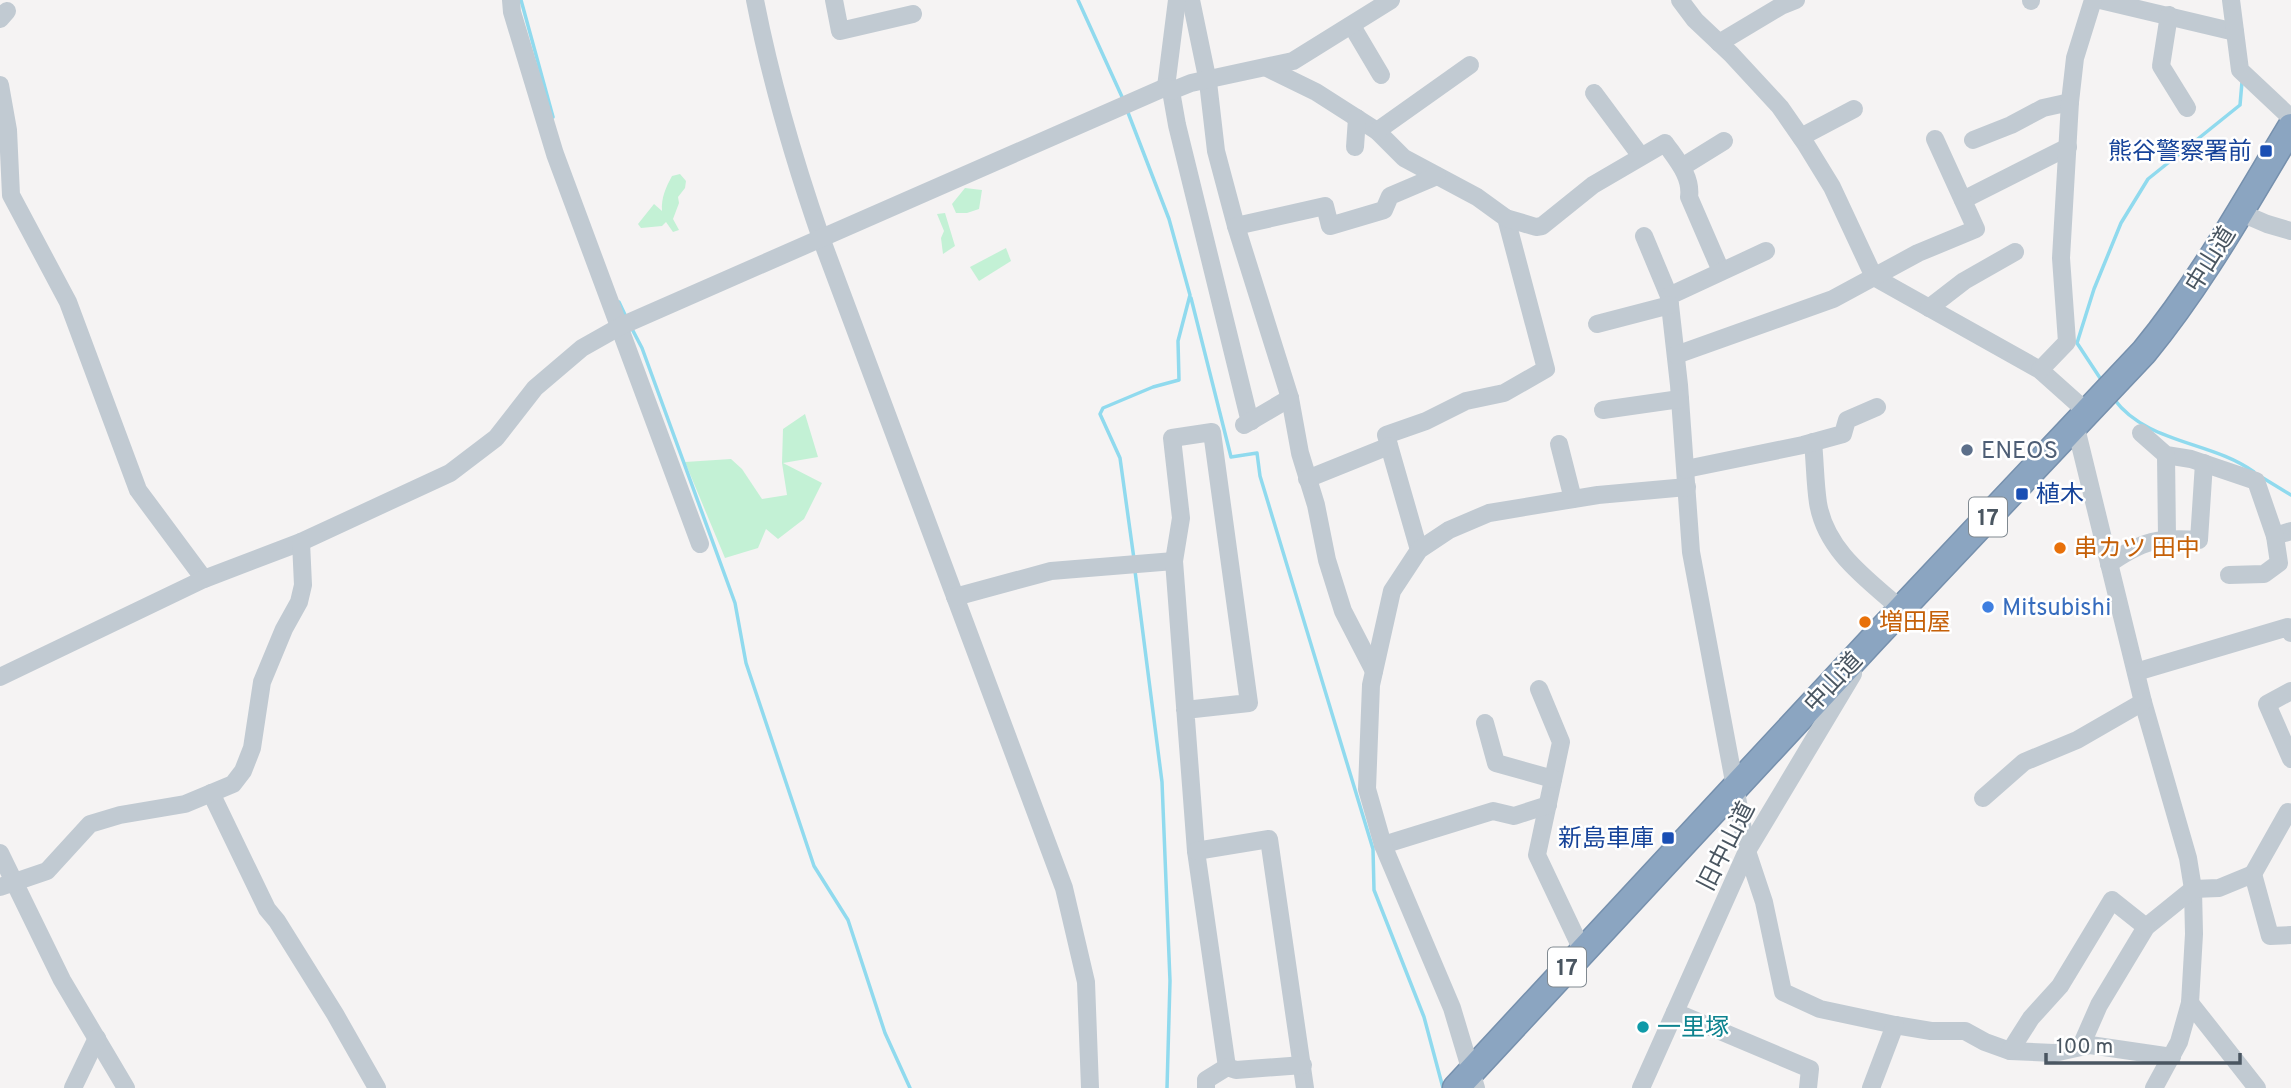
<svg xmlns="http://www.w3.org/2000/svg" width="2291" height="1088" font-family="Overpass,'Noto Sans JP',sans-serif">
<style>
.green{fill:#c3f1d5}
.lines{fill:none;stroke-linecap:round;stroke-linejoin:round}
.stream{stroke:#90daee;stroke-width:3.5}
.highway-casing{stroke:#7690ad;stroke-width:29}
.minor{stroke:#c1cad2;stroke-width:18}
.highway{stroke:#8ba5c1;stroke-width:26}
.transit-dot{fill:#1a4fb4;stroke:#fff;stroke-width:2.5}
.service-dot{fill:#5c6f8a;stroke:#fff;stroke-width:2.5}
.food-dot{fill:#e8710a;stroke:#fff;stroke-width:2.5}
.shop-dot{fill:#3f7fe0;stroke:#fff;stroke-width:2.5}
.culture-dot{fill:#0f9aa8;stroke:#fff;stroke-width:2.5}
.labels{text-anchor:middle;stroke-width:5;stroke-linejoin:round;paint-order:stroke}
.shield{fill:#fff;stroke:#808990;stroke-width:2}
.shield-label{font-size:23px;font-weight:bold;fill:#4a5661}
.transit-label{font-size:24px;fill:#164399;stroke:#fff;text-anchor:end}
.street-label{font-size:24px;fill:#4a5661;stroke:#fff}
.service-label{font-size:24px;fill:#4e5e75;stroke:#fff;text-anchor:start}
.food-label{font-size:24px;fill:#c56008;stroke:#fff;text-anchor:start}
.shop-label{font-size:24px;fill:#366cbe;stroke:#fff;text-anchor:start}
.culture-label{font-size:24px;fill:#0d838f;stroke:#fff;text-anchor:start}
</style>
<rect width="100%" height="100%" fill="#f5f3f3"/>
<!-- green -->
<g class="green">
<path d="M680,174l6,7 -1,7 -7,9 1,6 -6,16 6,11 -6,2 -7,-10 -4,4 -21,2 -3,-4 16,-20 8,7c-1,-13 4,-24 10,-35z"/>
<polygon points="965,188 982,190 979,209 967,213 956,213 952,204"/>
<polygon points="945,213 955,246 943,254 941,238 944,231 937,214"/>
<polygon points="1006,248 1011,261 979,281 970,267"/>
<polygon points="805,414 818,457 783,463 822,483 804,519 778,539 766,529 758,548 725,558 685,462 731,459 742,469 762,499 787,495 782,463 783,429"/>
</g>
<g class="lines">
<!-- stream -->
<g class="stream">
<polyline points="521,0 553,117"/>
<polyline points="1078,0 1123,99"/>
<polyline points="1127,110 1169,219 1190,295 1178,341 1179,380 1153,387 1103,408 1100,414 1120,458 1134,559"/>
<polyline points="1191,298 1231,457 1257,453 1260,476 1373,849 1374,890 1424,1017 1443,1088"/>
<polyline points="619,302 626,317"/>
<polyline points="631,327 642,348 735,603 746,663 814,866 848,920 885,1033 910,1088"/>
<polyline points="2102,381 2077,343 2094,289 2121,223 2148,179 2240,105 2242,82"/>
<path d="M2114,399c33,45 98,42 140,73"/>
<polyline points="2263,478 2291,495"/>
<polyline points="1135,571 1162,782 1170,981 1167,1088"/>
</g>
<defs>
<path id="highway" d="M1456,1088l418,-450 270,-286c57,-69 101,-149 147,-225"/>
</defs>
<!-- highway casing -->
<use href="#highway" class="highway-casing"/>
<!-- minor -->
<g class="minor">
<polyline points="511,0 512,12 555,154 700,544"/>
<path d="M755,0c16,82 39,160 66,238l243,650 22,94 4,106"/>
<polyline points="834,0 840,31 913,14"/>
<polyline points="1191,0 1208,82 1216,151 1236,226 1290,398 1300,453 1316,505 1327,560 1343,611 1374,671"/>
<polyline points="1680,0 1695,20 1731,54 1780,107 1805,143 1832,187 1874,277 2040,370 2087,412"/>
<polyline points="2031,0 2031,1"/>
<polyline points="2100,0 2235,32"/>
<polyline points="2231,0 2240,70 2291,118"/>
<polyline points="2169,15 2161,66 2187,108"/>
<polyline points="0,19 7,11"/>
<polyline points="1352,26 1381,75"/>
<polyline points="1719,43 1781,6 1796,0"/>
<polyline points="1267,68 1316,92 1377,131 1404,158 1477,197 1506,218 1546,369 1504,393 1466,401 1426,421 1386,435 1419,550"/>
<polyline points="0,85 8,130 11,195 68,302 138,490 204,579"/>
<polyline points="1166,87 1177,0"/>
<polyline points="1171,91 1177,125 1248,414 1252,421"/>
<polyline points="1594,93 1640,155"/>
<polyline points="1377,131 1470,65"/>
<polyline points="1801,137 1854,109"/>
<polyline points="1973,140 2011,125 2043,108 2070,102"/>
<polyline points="1355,147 1357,118"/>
<polyline points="1682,167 1724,141"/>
<polyline points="1963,200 2068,147"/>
<polyline points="2239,212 2267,224 2291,231"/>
<path d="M1506,218l30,9 6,-1 51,-41 72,-42c11,16 27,33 24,54l32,74"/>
<polyline points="1236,226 1325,206 1330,226 1384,210 1390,196 1437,176"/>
<polyline points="1644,236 1669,296"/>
<polyline points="1766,251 1669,296 1679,385 1691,552 1747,851 1764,902 1783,992 1820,1009 1895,1025 1931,1031 1965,1031 1985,1042 2010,1051 2054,1053 2090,1045 2172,1057"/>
<polyline points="1929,308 1964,281 2015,252"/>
<polyline points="1597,324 1670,305"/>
<polyline points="1676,355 1833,299 1918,253 1976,229 1935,139"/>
<polyline points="2040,370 2067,342 2061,258 2070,102 2075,58 2093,0"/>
<polyline points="1603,410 1680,399"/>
<polyline points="2075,424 2143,702 2188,858 2193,889 2194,934 2190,1003 2179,1042 2154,1088"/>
<polyline points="1244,425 1290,398"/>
<polyline points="2141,433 2166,455 2191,459 2256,481 2275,536 2291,531"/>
<path d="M1813,442c2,20 2,41 5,61 8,48 49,76 83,106"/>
<polyline points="1559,444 1573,499"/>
<polyline points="2166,455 2167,537"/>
<polyline points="1686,469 1803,445 1843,434 1847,420 1877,407"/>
<polyline points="1307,479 1389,446"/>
<path d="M2109,564c34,-24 50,-27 90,-24l5,-77"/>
<polyline points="2229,575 2264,574 2279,563 2275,536"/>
<polyline points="955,597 1051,571 1174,561"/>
<polyline points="2136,672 2288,627 2291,633"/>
<polyline points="0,677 204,579 301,542 450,473 496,438 535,388 582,348 621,326 1166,87 1171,91 1191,83 1293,61 1391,0"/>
<polyline points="1539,689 1561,742 1537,855 1582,950"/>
<polyline points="2291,691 2267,704 2291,759"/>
<polyline points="1185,710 1249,703 1212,432 1172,438 1181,518 1174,561 1196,851 1227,1067"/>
<polyline points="1485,723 1496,763 1553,779"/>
<polyline points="211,793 267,909 277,921 335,1014 377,1088"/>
<polyline points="1983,798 2024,762 2077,740 2143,702"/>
<polyline points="1383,845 1493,811 1514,816 1548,805"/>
<polyline points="1196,851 1269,839 1305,1088"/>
<polyline points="0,853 62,980 126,1088"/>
<polyline points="2253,874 2288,812"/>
<polyline points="0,887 47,871 90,824 120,815 185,804 233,784 243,771 252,748 262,682 284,629 299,602 303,585 301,542"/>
<polyline points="2190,1003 2257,1088"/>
<polyline points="1675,1012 1810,1069 1808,1088"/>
<polyline points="2081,1046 2099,1005 2146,927 2193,889 2219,888 2253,874 2270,936 2291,935"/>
<polyline points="2010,1051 2031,1018 2060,986 2112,900 2146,927"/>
<polyline points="73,1088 97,1038"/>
<polyline points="1206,1088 1206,1080 1227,1067 1236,1070 1303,1065"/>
<polyline points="1476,1088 1452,1008 1383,845 1367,789 1371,685 1392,591 1419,550 1449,530 1489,513 1598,495 1687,487"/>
<polyline points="1641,1088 1747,851 1853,674"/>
<polyline points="1871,1088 1895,1025"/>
</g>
<!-- highway -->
<use href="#highway" class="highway"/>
</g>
<!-- markers -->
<g class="transit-dot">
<rect x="2259" y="144" width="14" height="14" rx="3.5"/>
<rect x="2015" y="487" width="14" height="14" rx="3.5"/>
<rect x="1661" y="831" width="14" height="14" rx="3.5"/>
</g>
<circle class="service-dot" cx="1967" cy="450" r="7"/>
<g class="food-dot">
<circle cx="2060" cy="548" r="7"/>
<circle cx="1865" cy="622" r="7"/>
</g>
<circle class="shop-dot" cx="1988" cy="607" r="7"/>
<circle class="culture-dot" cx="1643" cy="1027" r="7"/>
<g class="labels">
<!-- shield labels -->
<g class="shield">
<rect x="1969" y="497.5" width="38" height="39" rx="5"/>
<rect x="1548" y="947.5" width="38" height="39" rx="5"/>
</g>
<g class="shield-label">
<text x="1988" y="525">17</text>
<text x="1567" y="975">17</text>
</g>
<!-- transit labels -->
<g class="transit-label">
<text x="2252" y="159">熊谷警察署前</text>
<text x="2036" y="502" text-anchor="start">植木</text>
<text x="1654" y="846">新島車庫</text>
</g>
<!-- street labels -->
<g class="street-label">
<text transform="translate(2210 259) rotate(-58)" y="8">中山道</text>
<text transform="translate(1833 682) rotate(-47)" y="8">中山道</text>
<text transform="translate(1726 846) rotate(-63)" y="8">旧中山道</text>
</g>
<!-- service labels -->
<g class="service-label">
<text x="1981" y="458">ENEOS</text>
</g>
<!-- food labels -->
<g class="food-label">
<text x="2074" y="556">串カツ 田中</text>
<text x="1879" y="630">増田屋</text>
</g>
<!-- shop labels -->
<g class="shop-label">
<text x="2002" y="615">Mitsubishi</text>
</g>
<!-- culture labels -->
<g class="culture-label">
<text x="1657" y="1035">一里塚</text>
</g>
</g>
<!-- scale -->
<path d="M2046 1053v10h194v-10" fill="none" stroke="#4a5661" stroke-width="3.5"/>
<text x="2056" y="1053" font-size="21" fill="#4a5661" stroke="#ffffff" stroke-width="5" paint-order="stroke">100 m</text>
</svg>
